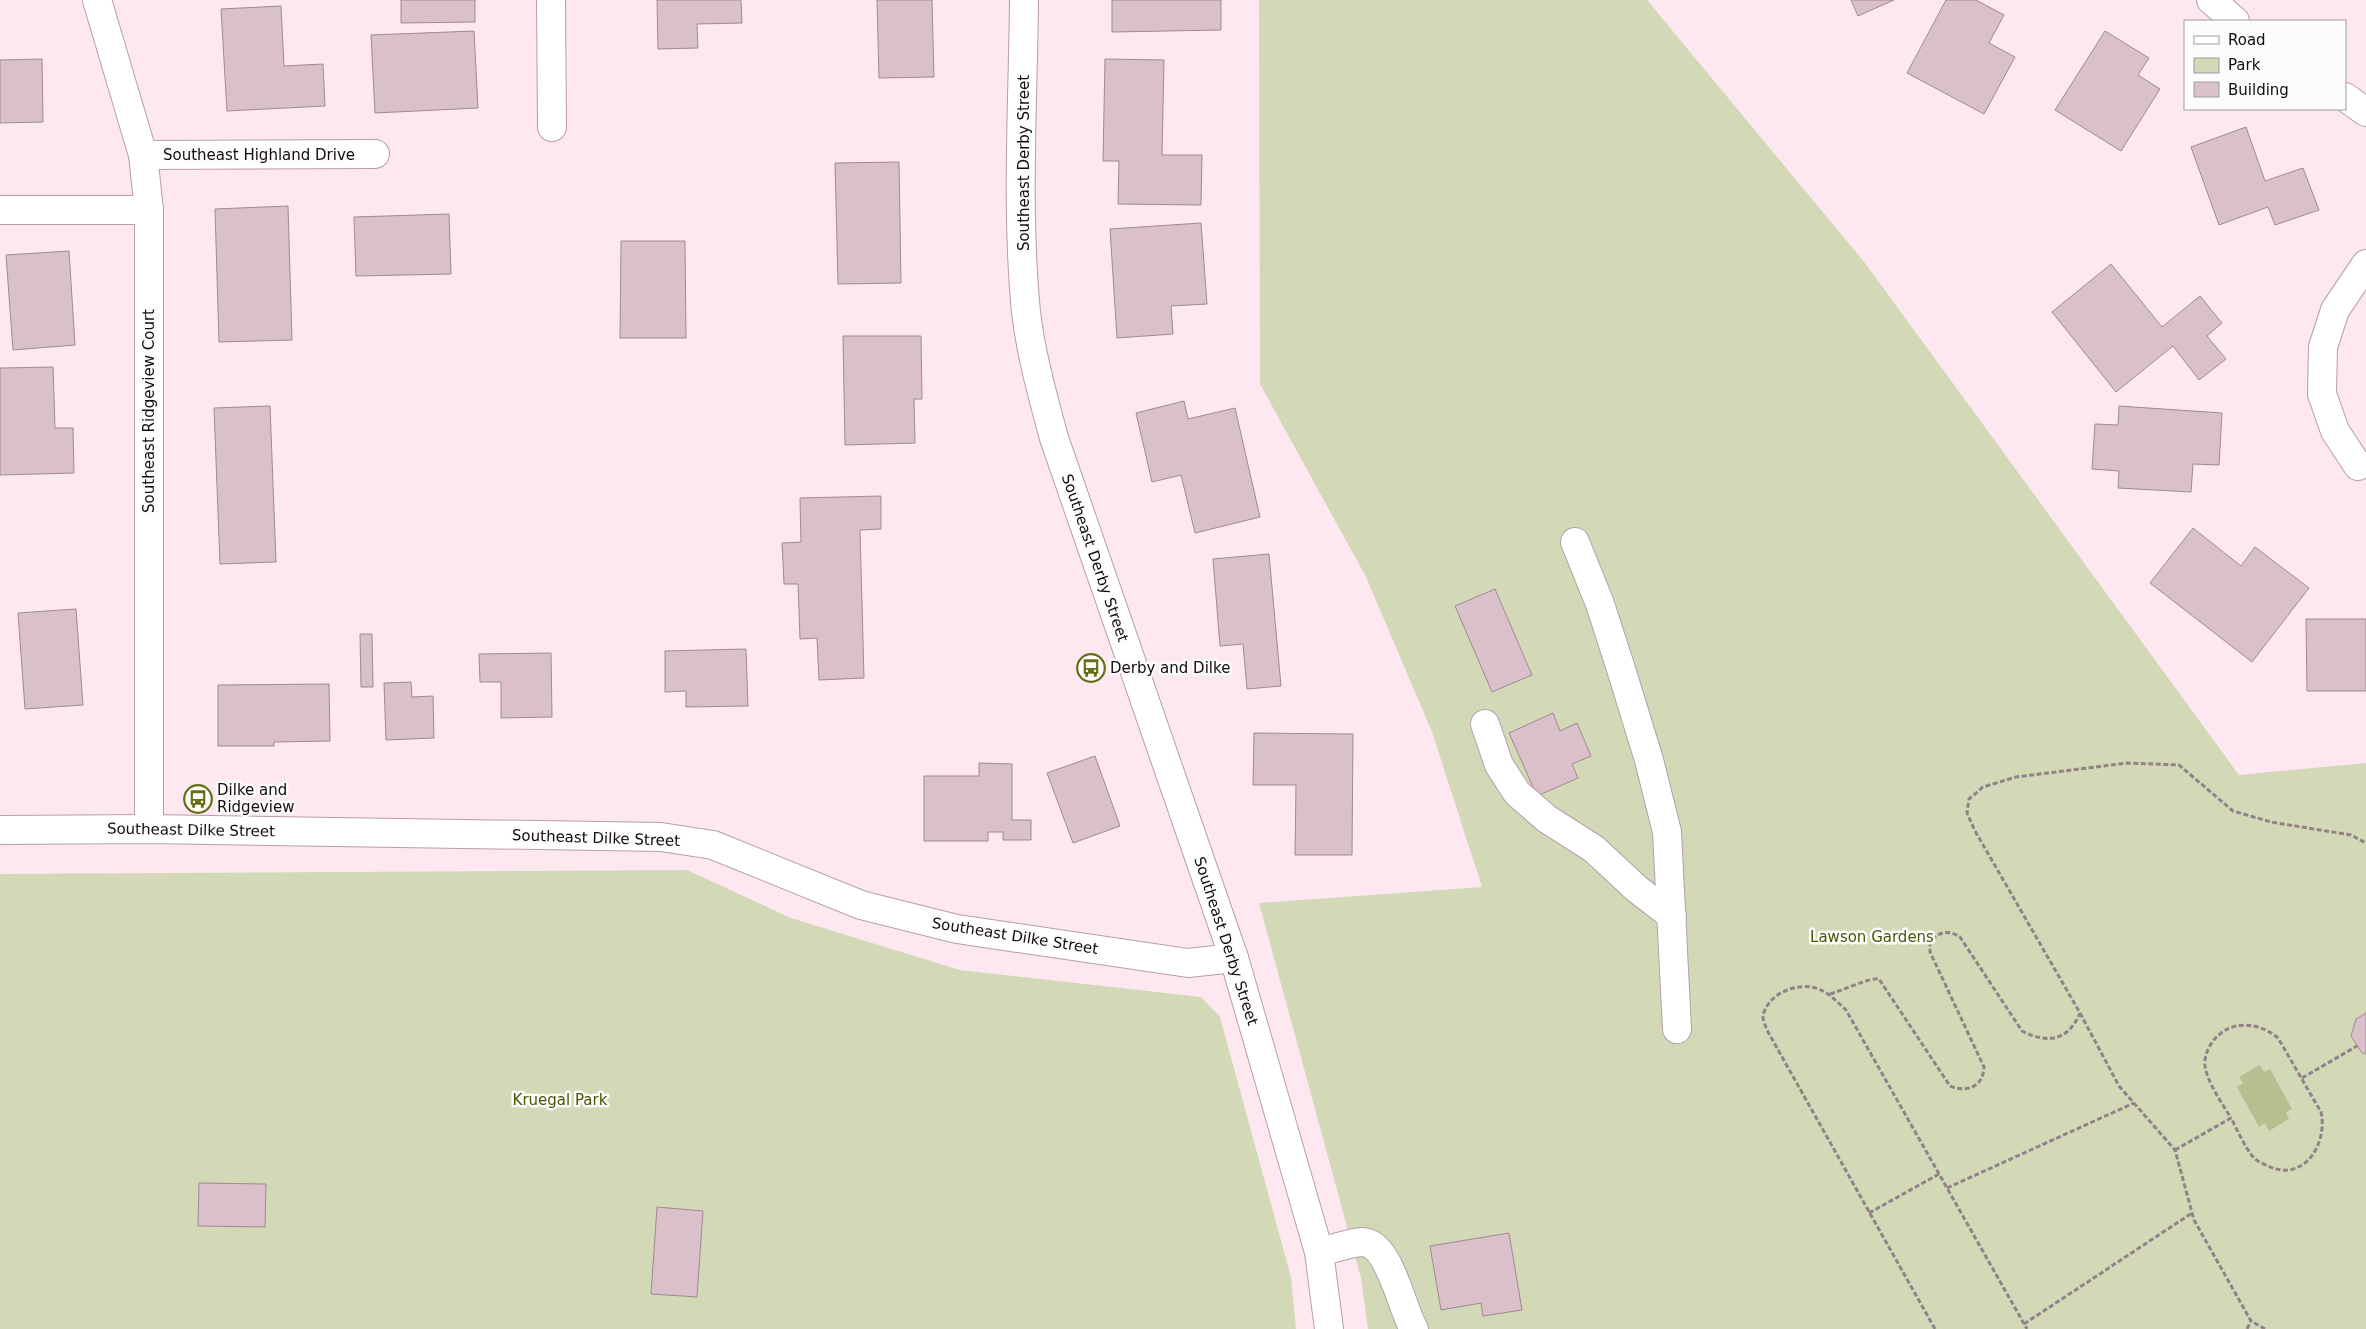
<svg xmlns="http://www.w3.org/2000/svg" width="2366" height="1329" font-family="'DejaVu Sans',sans-serif">
<style>
.green{fill:#d3d9b7}
.water{fill:#b7bf90}
.building{fill:#d9c0cb;stroke:#a08993}
.lines{fill:none;stroke-linecap:round;stroke-linejoin:round}
.minor-casing{stroke:#b79ea9;stroke-width:30}
.path{stroke:#918288;stroke-width:3;stroke-dasharray:5 2.5;stroke-linecap:butt}
.minor{stroke:#fff;stroke-width:28}
.labels{text-anchor:middle;stroke-width:5;stroke-linejoin:round;paint-order:stroke}
.street-label{font-size:15px;fill:#130b0e;stroke:#fcfcfc}
.poi-label{font-size:15px;fill:#130b0e;stroke:#fcfcfc;text-anchor:start}
.park-label{font-size:15px;fill:#4d5404;stroke:#fcfcfc}
</style>
<rect width="100%" height="100%" fill="#fde8f1"/>
<!-- green -->
<g class="green">
<polygon points="1259,0 1647,0 1865,263 2239,775 2366,763 2366,1329 1368,1329 1361,1278 1259,903 1482,887 1432,732 1366,577 1260,384"/>
<polygon points="687,870 791,918 960,970 1201,997 1220,1017 1291,1277 1296,1329 0,1329 0,874"/>
</g>
<!-- water -->
<polygon class="water" points="2260,1065 2264,1072 2270,1069 2292,1109 2286,1112 2289,1119 2269,1131 2265,1123 2259,1127 2237,1087 2243,1083 2239,1077"/>
<!-- building -->
<g class="building">
<polygon points="401,0 475,0 475,22 401,23"/>
<polygon points="657,0 741,0 742,23 697,24 698,48 658,49"/>
<polygon points="877,0 932,0 934,77 879,78"/>
<polygon points="1112,0 1221,0 1221,30 1112,32"/>
<polygon points="1851,0 1894,0 1858,16"/>
<polygon points="1946,0 1976,0 2004,15 1989,43 2015,57 1984,114 1907,73"/>
<polygon points="281,6 284,66 323,64 325,106 227,111 221,9"/>
<polygon points="474,31 478,108 375,113 371,35"/>
<polygon points="2105,31 2149,58 2138,75 2160,89 2121,151 2055,110"/>
<polygon points="42,59 43,122 0,123 0,60"/>
<polygon points="1105,59 1164,60 1162,155 1202,155 1201,205 1118,204 1119,161 1103,161"/>
<polygon points="2246,127 2265,181 2303,168 2319,210 2275,225 2268,207 2219,225 2191,147"/>
<polygon points="899,162 901,283 838,284 835,163"/>
<polygon points="288,206 292,340 219,342 215,209"/>
<polygon points="449,214 451,274 356,276 354,217"/>
<polygon points="1201,223 1207,304 1171,306 1173,334 1117,338 1110,229"/>
<polygon points="621,241 685,241 686,338 620,338"/>
<polygon points="69,251 75,345 13,350 6,255"/>
<polygon points="2111,264 2162,327 2200,296 2222,323 2207,336 2226,359 2199,380 2173,346 2116,392 2052,312"/>
<polygon points="843,336 921,336 922,399 914,399 915,443 845,445"/>
<polygon points="53,367 55,428 73,428 74,473 0,475 0,368"/>
<polygon points="1184,401 1188,419 1235,408 1260,517 1195,533 1181,475 1152,482 1136,413"/>
<polygon points="270,406 276,562 220,564 214,408"/>
<polygon points="2119,406 2222,413 2219,465 2193,464 2191,492 2118,488 2119,471 2092,469 2095,424 2118,425"/>
<polygon points="881,496 881,529 860,530 864,678 819,680 817,638 800,639 798,584 784,584 782,543 801,542 800,498"/>
<polygon points="2193,528 2241,566 2255,547 2309,588 2252,662 2150,583"/>
<polygon points="1269,554 1281,686 1247,689 1243,644 1220,646 1213,559"/>
<polygon points="1495,589 1532,675 1492,692 1455,606"/>
<polygon points="76,609 83,705 25,709 18,613"/>
<polygon points="2306,619 2366,619 2366,691 2307,691"/>
<polygon points="360,634 372,634 373,687 361,687"/>
<polygon points="746,649 748,706 686,707 686,691 665,692 665,651"/>
<polygon points="551,653 552,717 501,718 501,682 480,682 479,654"/>
<polygon points="411,682 412,697 433,696 434,738 386,740 384,683"/>
<polygon points="329,684 330,741 274,742 274,746 218,746 218,685"/>
<polygon points="1553,713 1560,731 1577,723 1591,756 1572,764 1578,778 1537,796 1509,733"/>
<polygon points="1254,733 1353,734 1352,855 1295,855 1296,785 1253,785"/>
<polygon points="1095,756 1120,826 1073,843 1047,773"/>
<polygon points="979,763 1012,764 1012,820 1031,820 1031,840 1003,840 1003,832 988,832 988,841 924,841 924,776 979,776"/>
<polygon points="2366,1013 2366,1054 2362,1053 2351,1036 2356,1019"/>
<polygon points="199,1183 266,1184 265,1227 198,1226"/>
<polygon points="657,1207 703,1211 697,1297 651,1294"/>
<polygon points="1509,1233 1522,1310 1483,1316 1481,1303 1441,1310 1430,1246"/>
</g>
<g class="lines">
<defs>
<g id="minor">
<polyline points="97,0 143,155 149,210 149,829"/>
<polyline points="551,0 552,127"/>
<path d="M1024,0c-1,103 -8,209 2,312 5,43 17,85 28,126l180,520 85,294 10,77"/>
<polyline points="2211,0 2235,21"/>
<polyline points="2345,97 2366,112"/>
<polyline points="143,155 375,154"/>
<polyline points="0,210 149,210"/>
<polyline points="2358,466 2335,431 2322,394 2323,347 2335,310 2366,264"/>
<polyline points="1575,542 1600,604 1621,669 1649,760 1667,832 1677,1029"/>
<polyline points="1485,724 1499,765 1517,793 1547,819 1594,849 1637,889 1672,916"/>
<polyline points="0,830 149,829 661,837 713,845 861,905 957,929 1188,963 1234,958"/>
<path d="M1319,1252c14,-3 29,-9 43,-10 28,0 39,66 52,87"/>
</g>
</defs>
<!-- minor casing -->
<use href="#minor" class="minor-casing"/>
<!-- path -->
<g class="path">
<path d="M1830,994c11,-3 41,-17 49,-15l71,107c17,7 33,1 34,-19l-54,-115v-10c9,-10 17,-13 30,-5l62,94c26,13 46,10 58,-18"/>
<polyline points="2302,1078 2357,1046"/>
<path d="M2175,1150l56,-32c7,13 14,30 23,40 4,4 10,6 14,8 36,17 60,-22 53,-54l-43,-74c-20,-17 -51,-19 -67,6 -4,6 -7,15 -6,22 3,18 17,37 26,52"/>
<polyline points="1947,1188 2134,1103"/>
<polyline points="1869,1213 1939,1174"/>
<polyline points="2024,1324 2192,1213"/>
<path d="M1935,1329l-167,-297c-2,-5 -5,-11 -5,-15 3,-21 29,-33 48,-30 15,2 25,14 35,23l181,319"/>
<polyline points="2247,1329 2251,1321"/>
<polyline points="2265,1329 2251,1321 2194,1220 2175,1150 2119,1086 2080,1013 1975,831 1967,813 1969,799 1983,787 2016,777 2127,763 2179,765 2233,811 2271,822 2351,835 2366,843"/>
</g>
<!-- minor -->
<use href="#minor" class="minor"/>
</g>
<!-- icons -->
<defs>
<symbol id="bus-ring" viewBox="-11 -11 22 22"><circle r="9.5" fill="#fcfcfc" stroke="#656e15" stroke-width="1.5"/><path d="M-5-6H5V4H4V6H2V4H-2V6H-4V4H-5ZM-3.5-4V0h7V-4ZM-3.5 1.2v1.5H-2V1.2ZM2 1.2v1.5H3.5V1.2Z" fill="#656e15"/></symbol>
</defs>
<g fill-rule="evenodd">
<use href="#bus-ring" x="1075" y="652" width="32" height="32"/>
<use href="#bus-ring" x="182" y="783" width="32" height="32"/>
</g>
<g class="labels">
<!-- street labels -->
<g class="street-label">
<text x="259" y="160">Southeast Highland Drive</text>
<text transform="translate(1024 163) rotate(-90)" y="5">Southeast Derby Street</text>
<text transform="translate(149 411) rotate(-90)" y="5">Southeast Ridgeview Court</text>
<text transform="translate(1095 558) rotate(71)" y="5">Southeast Derby Street</text>
<text transform="translate(191 830) rotate(1)" y="5">Southeast Dilke Street</text>
<text transform="translate(596 838) rotate(2)" y="5">Southeast Dilke Street</text>
<text transform="translate(1015 936) rotate(9)" y="5">Southeast Dilke Street</text>
<text transform="translate(1226 941) rotate(72)" y="5">Southeast Derby Street</text>
</g>
<!-- poi labels -->
<g class="poi-label">
<text x="1110" y="673">Derby and Dilke</text>
<text x="217" y="795">Dilke and<tspan x="217" dy="17">Ridgeview</tspan></text>
</g>
<!-- park labels -->
<g class="park-label">
<text x="1872" y="942">Lawson Gardens</text>
<text x="560" y="1105">Kruegal Park</text>
</g>
</g>
<!-- legend -->
<rect x="2184" y="20" width="162" height="90" fill="#fcfcfc" stroke="#9f9c9d"/>
<rect x="2194" y="36" width="25" height="8" fill="#ffffff" stroke="#9f9c9d"/>
<text x="2228" y="45" font-size="15" fill="#130b0e">Road</text>
<rect x="2194" y="58" width="25" height="15" fill="#d3d9b7" stroke="#9f9c9d"/>
<text x="2228" y="70" font-size="15" fill="#130b0e">Park</text>
<rect x="2194" y="82" width="25" height="15" fill="#d9c0cb" stroke="#9f9c9d"/>
<text x="2228" y="95" font-size="15" fill="#130b0e">Building</text>
</svg>
